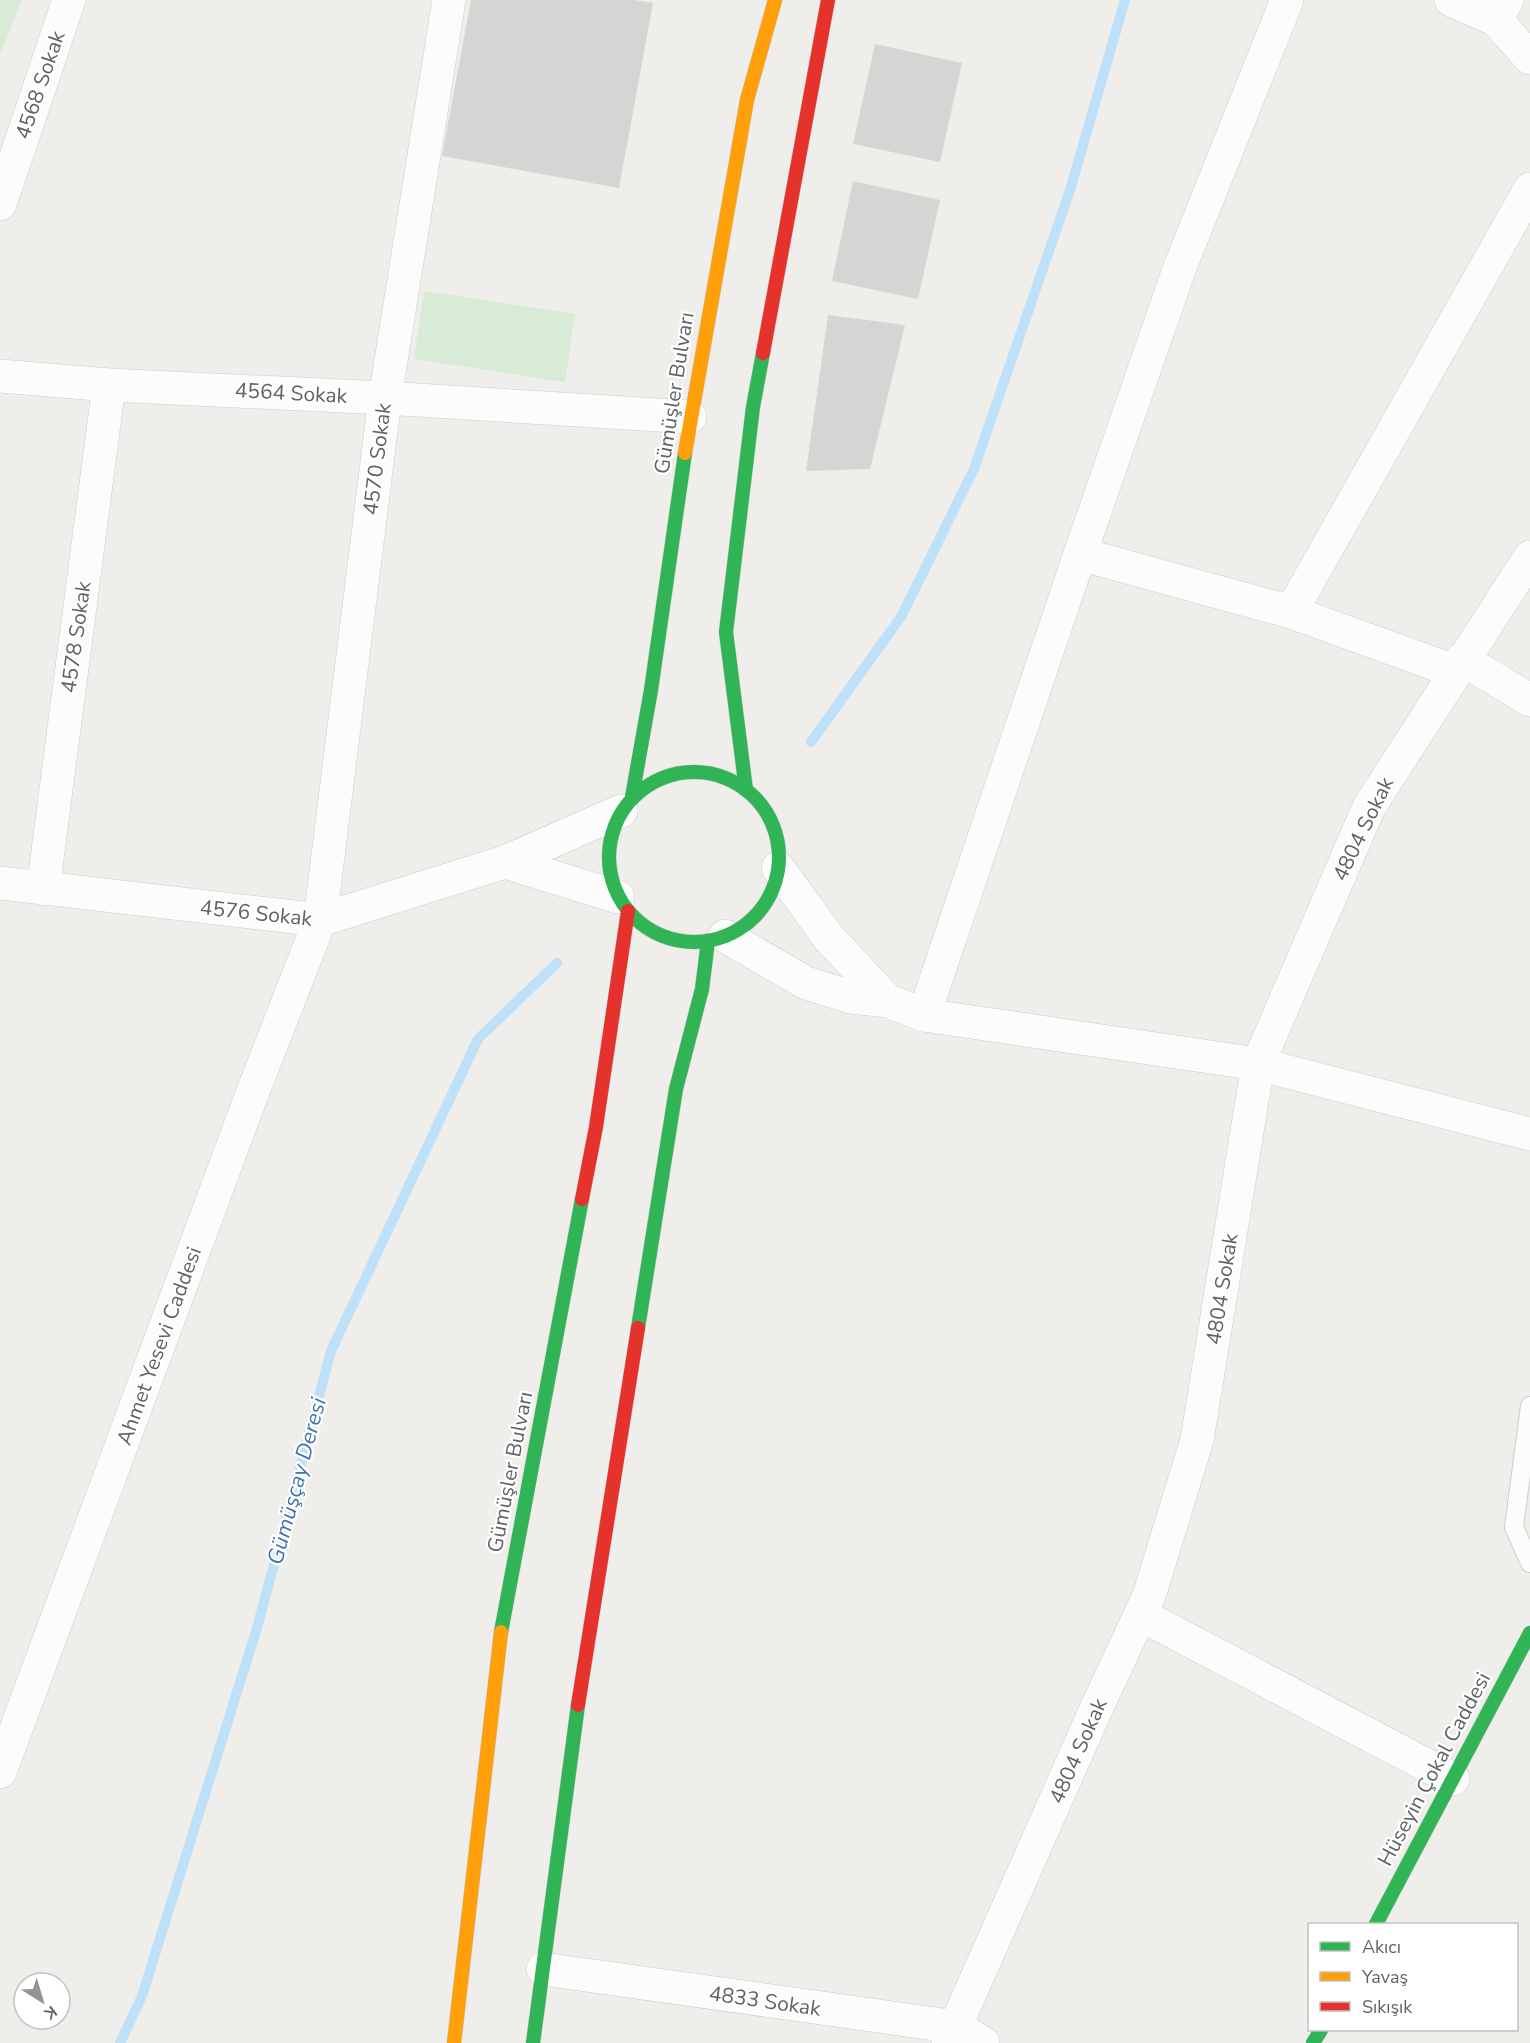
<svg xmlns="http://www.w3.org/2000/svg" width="1530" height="2043" font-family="'Nunito Sans',sans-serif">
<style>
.green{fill:#d8ebd6}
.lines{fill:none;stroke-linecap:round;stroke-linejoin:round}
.stream{stroke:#bfe0f9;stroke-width:10}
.building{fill:#d6d5d3}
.lane-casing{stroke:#cbcccc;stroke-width:20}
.street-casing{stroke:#cbcccc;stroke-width:34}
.fast-casing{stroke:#cacacb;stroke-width:15}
.slow-casing{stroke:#cacacb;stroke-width:15}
.jam-casing{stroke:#cacacb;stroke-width:15}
.lane{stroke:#fdfcfc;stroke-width:18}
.street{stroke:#fdfcfc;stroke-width:33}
.fast{stroke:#30b455;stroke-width:14}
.slow{stroke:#ff9f0a;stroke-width:14}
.jam{stroke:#e5322d;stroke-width:14}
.labels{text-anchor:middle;stroke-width:4.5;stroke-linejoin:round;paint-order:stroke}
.street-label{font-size:21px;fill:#5f6368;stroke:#fff}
.water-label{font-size:22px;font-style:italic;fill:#4174aa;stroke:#fff}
</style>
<rect width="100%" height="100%" fill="#efeeea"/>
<!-- green -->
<g class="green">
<polygon points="0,0 22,0 0,55"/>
<polygon points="424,291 575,314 565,382 414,359"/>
</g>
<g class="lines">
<!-- stream -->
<g class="stream">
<polyline points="811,742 901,617 974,469 1070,190 1125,0"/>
<polyline points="120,2043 142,1996 257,1628 331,1351 478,1039 557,963"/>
</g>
</g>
<!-- building -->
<g class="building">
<polygon points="471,0 634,0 653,3 619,188 442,156"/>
<polygon points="875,44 962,63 940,162 853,144"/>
<polygon points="853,181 940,200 918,299 832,281"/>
<polygon points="828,315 905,325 870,469 806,471"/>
</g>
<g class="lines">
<defs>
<polyline id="lane" points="1530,1406 1514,1527 1530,1563"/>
<g id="street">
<polyline points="1451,0 1496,20"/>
<polyline points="1507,0 1496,20 1530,58"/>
<polyline points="0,204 69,0"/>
<polyline points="0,376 109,385 385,398 690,417"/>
<polyline points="1080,554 1291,612 1454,671"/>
<polyline points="1291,612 1530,189"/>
<polyline points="1462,659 1530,700"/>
<polyline points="505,862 618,897"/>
<polyline points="778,868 829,938 888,1001"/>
<polyline points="0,883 320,920 505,862 621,811"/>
<polyline points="43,889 109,385"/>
<polyline points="725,936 806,983 851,997 888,1001 924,1015 1258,1064 1530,1134"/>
<polyline points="924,1015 1080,554 1180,267 1287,0"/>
<polyline points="1141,1615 1453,1779"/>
<polyline points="0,1772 252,1094 320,920 385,398 449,0"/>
<polyline points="543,1969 957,2027 983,2043"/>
<polyline points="948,2043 1096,1709 1149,1596 1197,1440 1258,1064 1369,807 1530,557"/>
</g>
<g id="fast">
<circle cx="694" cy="857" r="85"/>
<polyline points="746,790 726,632 753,407 763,353"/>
<polyline points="632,797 651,690 685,453"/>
<polyline points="638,1328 676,1089 702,989 708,941"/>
<polyline points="501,1632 582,1199"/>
<polyline points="1376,1924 1530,1633"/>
<polyline points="533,2043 578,1705"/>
<polyline points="1313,2043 1321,2030"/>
</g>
<g id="slow">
<polyline points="685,453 747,100 775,0"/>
<polyline points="454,2043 501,1632"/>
</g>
<g id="jam">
<polyline points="763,353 828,0"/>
<polyline points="582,1199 596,1127 628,911"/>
<polyline points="578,1705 638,1328"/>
</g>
</defs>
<!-- lane casing -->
<use href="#lane" class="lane-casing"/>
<!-- street casing -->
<use href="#street" class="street-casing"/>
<!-- fast casing -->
<use href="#fast" class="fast-casing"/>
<!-- slow casing -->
<use href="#slow" class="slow-casing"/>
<!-- jam casing -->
<use href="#jam" class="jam-casing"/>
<!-- lane -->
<use href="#lane" class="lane"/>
<!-- street -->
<use href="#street" class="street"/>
<!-- fast -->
<use href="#fast" class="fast"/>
<!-- slow -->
<use href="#slow" class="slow"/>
<!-- jam -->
<use href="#jam" class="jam"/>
</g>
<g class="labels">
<!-- street labels -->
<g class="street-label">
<text transform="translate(40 85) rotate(-71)" y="7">4568 Sokak</text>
<text transform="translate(291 393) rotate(3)" y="7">4564 Sokak</text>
<text transform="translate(674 393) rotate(-81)" y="7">Gümüşler Bulvarı</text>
<text transform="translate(377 459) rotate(-83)" y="7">4570 Sokak</text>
<text transform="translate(76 637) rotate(-82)" y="7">4578 Sokak</text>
<text transform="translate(1363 829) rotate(-64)" y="7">4804 Sokak</text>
<text transform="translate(256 913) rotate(6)" y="7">4576 Sokak</text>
<text transform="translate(1222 1289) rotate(-81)" y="7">4804 Sokak</text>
<text transform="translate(159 1346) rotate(-70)" y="7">Ahmet Yesevi Caddesi</text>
<text transform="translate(510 1472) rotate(-79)" y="7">Gümüşler Bulvarı</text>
<text transform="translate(1078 1751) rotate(-66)" y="7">4804 Sokak</text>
<text transform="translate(1434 1769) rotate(-62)" y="7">Hüseyin Çokal Caddesi</text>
<text transform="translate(765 2001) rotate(8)" y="7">4833 Sokak</text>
</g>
<!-- water labels -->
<g class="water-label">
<text transform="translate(296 1481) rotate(-75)" y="8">Gümüşçay Deresi</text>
</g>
</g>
<!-- legend -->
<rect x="1308" y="1923" width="210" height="108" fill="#ffffff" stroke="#bfc1c3" stroke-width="1.5"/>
<rect x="1320" y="1942" width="30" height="9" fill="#30b455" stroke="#bfc1c3" stroke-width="1.5"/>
<text x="1362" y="1953" font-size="18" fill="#5f6368">Akıcı</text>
<rect x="1320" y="1972" width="30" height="9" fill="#ff9f0a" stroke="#bfc1c3" stroke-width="1.5"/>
<text x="1362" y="1983" font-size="18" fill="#5f6368">Yavaş</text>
<rect x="1320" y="2002" width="30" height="9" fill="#e5322d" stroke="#bfc1c3" stroke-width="1.5"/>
<text x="1362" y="2013" font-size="18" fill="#5f6368">Sıkışık</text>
<!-- north arrow -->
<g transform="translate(42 2001) rotate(143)"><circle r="28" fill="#ffffff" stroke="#bfc1c3" stroke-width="1.5"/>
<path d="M0-4.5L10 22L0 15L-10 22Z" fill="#919496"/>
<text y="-9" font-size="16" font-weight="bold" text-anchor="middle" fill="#5f6368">K</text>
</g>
</svg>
